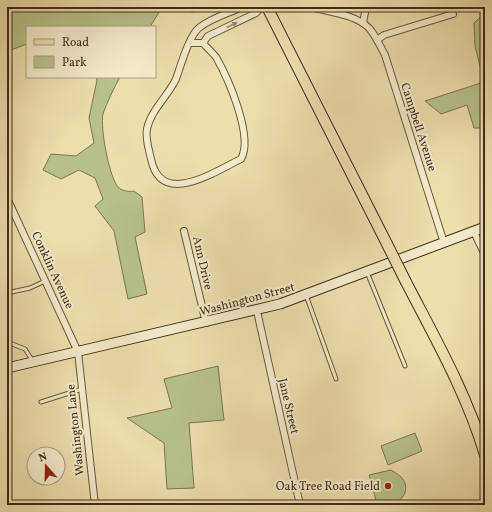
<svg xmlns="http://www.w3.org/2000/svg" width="492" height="512" font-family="Vollkorn,serif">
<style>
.green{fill:#b8c18b;stroke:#7c7851}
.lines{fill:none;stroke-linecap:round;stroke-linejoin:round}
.service-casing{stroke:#6a5a3d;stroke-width:5}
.minor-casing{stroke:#6a5a3d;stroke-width:8}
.secondary-casing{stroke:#3f2e17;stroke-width:11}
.primary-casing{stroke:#3f2e17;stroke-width:12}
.service{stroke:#f3eaca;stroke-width:3}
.minor{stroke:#f3eaca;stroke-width:6}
.secondary{stroke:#f3eaca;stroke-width:9}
.primary{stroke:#eddeae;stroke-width:10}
.primary-bridge-casing{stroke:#3f2e17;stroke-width:12;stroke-linecap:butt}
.primary-bridge{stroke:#eddeae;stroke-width:10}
.oneway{fill:#998c70}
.poi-dot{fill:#8f2418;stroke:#f3eaca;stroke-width:1.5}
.labels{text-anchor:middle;stroke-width:4;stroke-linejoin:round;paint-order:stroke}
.street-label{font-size:12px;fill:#3f2e17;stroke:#f3eaca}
.poi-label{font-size:12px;fill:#3f2e17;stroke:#f3eaca;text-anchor:end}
</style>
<rect width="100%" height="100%" fill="#eddeae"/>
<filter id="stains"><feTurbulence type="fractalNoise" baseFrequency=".005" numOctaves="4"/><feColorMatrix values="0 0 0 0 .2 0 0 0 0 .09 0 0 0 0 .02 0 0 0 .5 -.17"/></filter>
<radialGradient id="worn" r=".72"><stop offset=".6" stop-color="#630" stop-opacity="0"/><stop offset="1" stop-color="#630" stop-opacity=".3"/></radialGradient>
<!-- green -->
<g class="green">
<polygon points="7,7 162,7 150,27 27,27 27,44 8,51"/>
<polygon points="171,7 217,7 192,12"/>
<polygon points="485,13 485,128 474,128 467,105 441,114 425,101 484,82 475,46 474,23"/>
<path d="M96,77h24c-6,11 -13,25 -17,37 -3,12 6,65 16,74 4,3 10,4 15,3l8,6 3,35 -10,5 12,57 -19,5 -14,-68 -19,-25 8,-7 -8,-21 -16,-8 -18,9 -18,-9 8,-16 25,2 18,-13 -5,-25 8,-38z"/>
<polygon points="218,366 224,420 189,423 194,488 167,489 164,443 127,418 172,408 164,379"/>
<polygon points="415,433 422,451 388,465 381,446"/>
<path d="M391,470c5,3 12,7 14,13 5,17 -16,25 -28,21l-8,-29z"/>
</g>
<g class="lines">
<defs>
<g id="service">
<polyline points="367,272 405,366"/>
<polyline points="7,293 30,288 45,281"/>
<polyline points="306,295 336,379"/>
<polyline points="7,342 25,349 32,360"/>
<polyline points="41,402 82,389"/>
</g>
<g id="minor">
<path d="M310,7c18,5 45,7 59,21 7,8 11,18 16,27l59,188"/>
<polyline points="363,23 366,7"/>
<polyline points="377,40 384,35 453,14"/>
<path d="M190,43h13c4,5 9,9 13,14 12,21 38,80 25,102 -27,13 -80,49 -90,0 -2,-9 -6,-21 -4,-30 4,-19 21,-33 29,-50 5,-14 13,-44 24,-52 12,-9 29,-14 42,-20"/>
<polyline points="203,43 208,36 256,13 261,7"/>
<polyline points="7,198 78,352 95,505"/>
<polyline points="184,231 206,323"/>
<polyline points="474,232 485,255"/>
<polyline points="257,311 300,505"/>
</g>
<polyline id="secondary" points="7,368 280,304 485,227"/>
<g id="primary">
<polyline points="267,7 387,244"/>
<path d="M406,282c29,56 61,112 79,173"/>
</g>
</defs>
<!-- service casing -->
<use href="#service" class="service-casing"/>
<!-- minor casing -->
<use href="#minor" class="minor-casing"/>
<!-- secondary casing -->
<use href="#secondary" class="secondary-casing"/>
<!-- primary casing -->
<use href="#primary" class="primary-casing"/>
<!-- service -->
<use href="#service" class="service"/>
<!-- minor -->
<use href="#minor" class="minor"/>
<!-- secondary -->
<use href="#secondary" class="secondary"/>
<!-- primary -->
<use href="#primary" class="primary"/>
<defs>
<polyline id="primary-bridge" points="387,244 406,282"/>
</defs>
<!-- primary-bridge casing -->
<use href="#primary-bridge" class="primary-bridge-casing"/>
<!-- primary-bridge -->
<use href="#primary-bridge" class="primary-bridge"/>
</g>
<!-- one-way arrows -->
<defs><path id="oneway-solid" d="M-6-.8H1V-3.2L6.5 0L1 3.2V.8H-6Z"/></defs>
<use class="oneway" href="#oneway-solid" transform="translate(232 25) rotate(-26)"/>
<!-- markers -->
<circle class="poi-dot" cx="388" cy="486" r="4"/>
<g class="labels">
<!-- street labels -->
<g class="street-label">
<text transform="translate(419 127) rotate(72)" y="4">Campbell Avenue</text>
<text transform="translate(203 263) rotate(77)" y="4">Ann Drive</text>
<text transform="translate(53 270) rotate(65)" y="4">Conklin Avenue</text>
<text transform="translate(247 299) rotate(-15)" y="4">Washington Street</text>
<text transform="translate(289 406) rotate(77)" y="4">Jane Street</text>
<text transform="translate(75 430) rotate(-96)" y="4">Washington Lane</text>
</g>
<!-- poi labels -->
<g class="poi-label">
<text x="380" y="490">Oak Tree Road Field</text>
</g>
</g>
<!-- margin -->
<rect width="492" height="512" fill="none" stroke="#eddeae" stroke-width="24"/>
<rect x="8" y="8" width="476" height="496" fill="none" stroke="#3f2e17" stroke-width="2"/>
<rect x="12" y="12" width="468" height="488" fill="none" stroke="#3f2e17"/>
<!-- legend -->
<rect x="26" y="26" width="130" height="52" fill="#f3eaca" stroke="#ab9f82"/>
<rect x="34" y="39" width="20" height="6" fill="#eddeae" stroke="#ab9f82"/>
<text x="62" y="46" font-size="12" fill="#3f2e17">Road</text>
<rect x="34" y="56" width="20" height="12" fill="#b8c18b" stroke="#ab9f82"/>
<text x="62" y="66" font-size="12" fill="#3f2e17">Park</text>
<!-- north arrow -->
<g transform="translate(46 466) rotate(340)"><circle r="19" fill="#f3eaca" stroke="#ab9f82"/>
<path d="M0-3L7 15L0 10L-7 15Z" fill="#8f2418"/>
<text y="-6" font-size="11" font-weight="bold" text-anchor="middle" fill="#3f2e17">N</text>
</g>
<rect width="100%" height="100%" filter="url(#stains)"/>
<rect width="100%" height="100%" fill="url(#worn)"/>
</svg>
